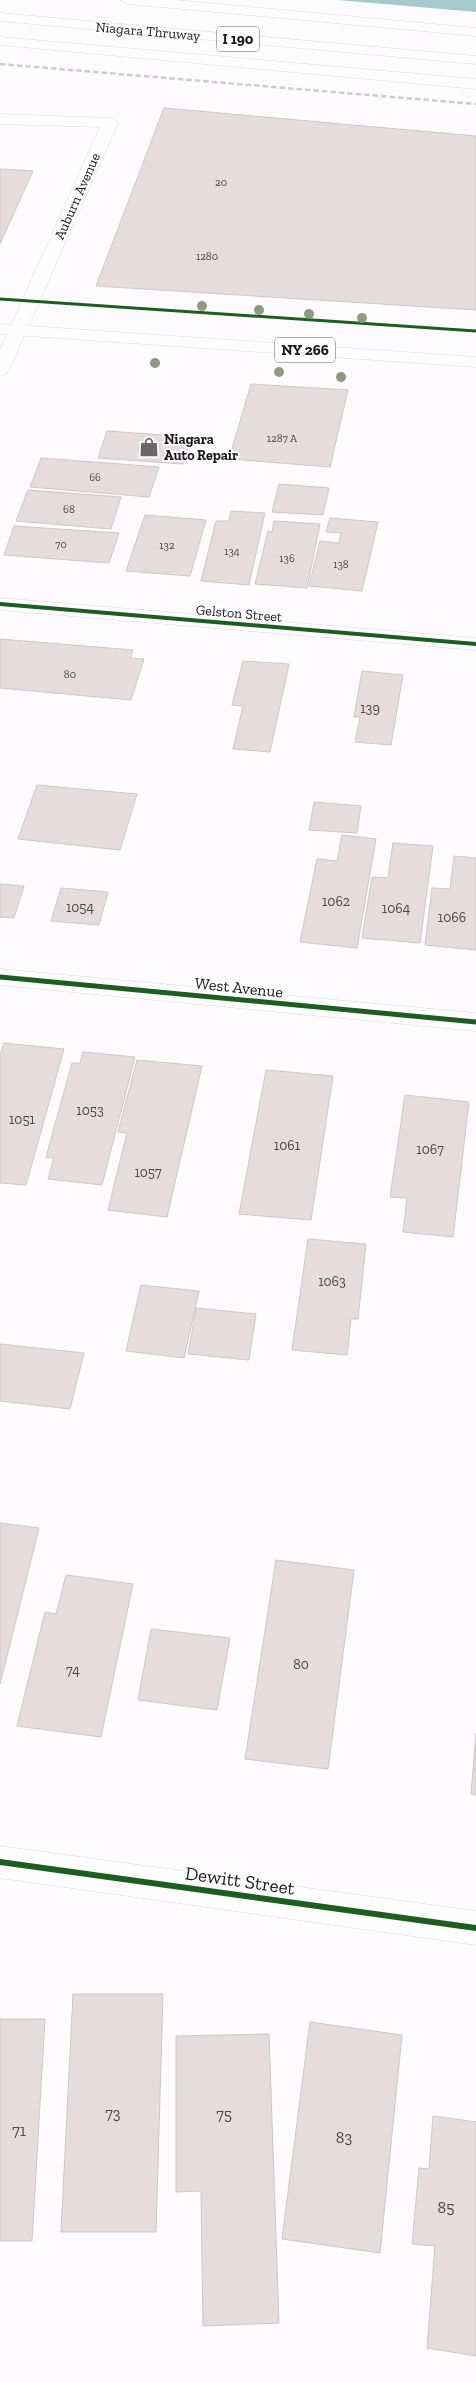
<svg xmlns="http://www.w3.org/2000/svg" width="476" height="2383" font-family="'Zilla Slab',serif">
<style>
.water{fill:#a6c9ce}
.building{fill:#e4dddc;stroke:#cdc7c6}
.lines{fill:none;stroke-linecap:round;stroke-linejoin:round}
.minor-casing{stroke:#dbd7dd;stroke-width:1}
.major-casing{stroke:#dbd7dd;stroke-width:1}
.highway-casing{stroke:#dbd7dd;stroke-width:1}
.minor{fill:#fffeff;fill-rule:evenodd}
.major{fill:#fffeff;fill-rule:evenodd}
.highway{fill:#fffeff;fill-rule:evenodd}
.rail{stroke:#cccbcd;stroke-width:2.5;stroke-dasharray:5.5 3;stroke-linecap:butt}
.cycleway-far3-casing{stroke:#fff;stroke-width:5}
.cycleway-far2-casing{stroke:#fff;stroke-width:6}
.cycleway-far1-casing{stroke:#fff;stroke-width:8}
.cycleway-casing{stroke:#fff;stroke-width:9}
.cycleway-far3{stroke:#1b5e20;stroke-width:3}
.cycleway-far2{stroke:#1b5e20;stroke-width:4}
.cycleway-far1{stroke:#1b5e20;stroke-width:5}
.cycleway{stroke:#1b5e20;stroke-width:6}
.tree{fill:#8e9a7d}
.labels{text-anchor:middle;stroke-width:4;stroke-linejoin:round;paint-order:stroke}
.far-number-label{font-size:11px;fill:#4e474e}
.far-street-label{font-size:14px;fill:#1c151e;stroke:#fff}
.far-poi-label{font-size:14px;font-weight:bold;fill:#1c151e;stroke:#fff;text-anchor:start}
.number-label{font-size:14px;fill:#4e474e}
.shield{fill:#fff;stroke:#605b62;stroke-width:1}
.shield-label{font-size:15px;font-weight:bold;fill:#1c151e}
.street-label{font-size:16px;fill:#1c151e;stroke:#fff}
.near-number-label{font-size:16px;fill:#4e474e}
.near-street-label{font-size:19px;fill:#1c151e;stroke:#fff}
</style>
<rect width="100%" height="100%" fill="#fdfbfe"/>
<!-- water -->
<polygon class="water" points="338,0 476,0 476,12"/>
<!-- building -->
<g class="building">
<polygon points="164,108 476,136 476,310 96,286"/>
<polygon points="0,169 33,171 0,244"/>
<polygon points="251,384 348,390 330,467 229,459"/>
<polygon points="107,431 191,437 183,464 98,458"/>
<polygon points="41,458 159,467 149,497 30,487"/>
<polygon points="279,484 329,488 323,515 272,512"/>
<polygon points="28,490 121,497 111,529 16,521"/>
<polygon points="231,511 265,513 249,585 201,581 216,521 229,521"/>
<polygon points="145,515 206,520 190,576 126,571"/>
<polygon points="330,518 378,522 362,591 309,586 320,541 339,543 341,533 326,532"/>
<polygon points="274,521 320,524 307,588 255,584 268,531 272,532"/>
<polygon points="14,526 119,533 109,563 4,555"/>
<polygon points="0,639 133,650 130,658 144,659 131,700 0,688"/>
<polygon points="243,661 289,664 270,752 233,749 243,706 232,705"/>
<polygon points="362,671 403,675 391,745 355,742 360,717 354,717"/>
<polygon points="37,785 137,794 120,850 18,839"/>
<polygon points="314,802 361,806 357,833 309,830"/>
<polygon points="342,835 376,839 357,948 300,942 317,859 337,861"/>
<polygon points="393,843 433,846 420,943 362,938 372,877 388,878"/>
<polygon points="454,856 476,858 476,950 425,945 432,888 450,889"/>
<polygon points="0,884 24,886 14,918 0,917"/>
<polygon points="61,888 108,892 99,925 51,921"/>
<polygon points="4,1043 64,1049 26,1185 0,1183 0,1055"/>
<polygon points="83,1052 135,1057 102,1185 48,1179 54,1158 46,1157 72,1063 80,1063"/>
<polygon points="137,1060 202,1066 167,1217 108,1210 127,1133 118,1132"/>
<polygon points="266,1070 333,1076 311,1220 239,1214"/>
<polygon points="405,1095 469,1102 453,1237 403,1232 407,1198 390,1197"/>
<polygon points="308,1239 366,1244 358,1319 351,1319 347,1355 292,1350"/>
<polygon points="141,1285 199,1291 184,1358 126,1351"/>
<polygon points="196,1308 256,1314 249,1360 188,1354"/>
<polygon points="0,1344 84,1353 70,1409 0,1401"/>
<polygon points="0,1523 39,1528 0,1684"/>
<polygon points="276,1560 354,1570 328,1769 245,1759"/>
<polygon points="66,1575 133,1584 101,1737 17,1726 45,1612 56,1614"/>
<polygon points="151,1629 230,1638 217,1710 138,1700"/>
<polygon points="476,1733 476,1795 471,1794"/>
<polygon points="73,1994 163,1994 156,2232 61,2232"/>
<polygon points="0,2019 45,2019 32,2241 0,2241"/>
<polygon points="310,2022 402,2035 380,2253 282,2239"/>
<polygon points="269,2034 279,2323 203,2326 201,2191 176,2192 176,2036"/>
<polygon points="433,2116 476,2122 476,2356 427,2348 435,2246 412,2244 419,2168 429,2169"/>
</g>
<g class="lines">
<defs>
<g id="minor">
<polygon points="121,0 175,0 476,28 476,36 128,4"/>
<polygon points="0,114 110,118 118,123 9,370 6,374 0,376 0,350 100,127 0,124"/>
<polygon points="0,598 476,638 476,650 0,610"/>
<polygon points="0,969 476,1013 476,1031 0,985"/>
<polygon points="0,1846 476,1911 476,1945 0,1878"/>
</g>
<polygon id="major" points="0,324 476,357 476,367 0,334"/>
<g id="highway">
<polygon points="0,13 476,56 476,64 0,21"/>
<polygon points="0,37 476,79 476,89 0,45"/>
</g>
</defs>
<!-- minor casing -->
<use href="#minor" class="minor-casing"/>
<!-- major casing -->
<use href="#major" class="major-casing"/>
<!-- highway casing -->
<use href="#highway" class="highway-casing"/>
<!-- minor -->
<use href="#minor" class="minor"/>
<!-- major -->
<use href="#major" class="major"/>
<!-- highway -->
<use href="#highway" class="highway"/>
<!-- rail -->
<polyline class="rail" points="0,64 476,104"/>
<defs>
<polyline id="cycleway-far3" points="0,299 476,331"/>
<polyline id="cycleway-far2" points="0,604 476,644"/>
<polyline id="cycleway-far1" points="0,977 476,1022"/>
<polyline id="cycleway" points="0,1862 476,1928"/>
</defs>
<!-- cycleway-far3 casing -->
<use href="#cycleway-far3" class="cycleway-far3-casing"/>
<!-- cycleway-far2 casing -->
<use href="#cycleway-far2" class="cycleway-far2-casing"/>
<!-- cycleway-far1 casing -->
<use href="#cycleway-far1" class="cycleway-far1-casing"/>
<!-- cycleway casing -->
<use href="#cycleway" class="cycleway-casing"/>
<!-- cycleway-far3 -->
<use href="#cycleway-far3" class="cycleway-far3"/>
<!-- cycleway-far2 -->
<use href="#cycleway-far2" class="cycleway-far2"/>
<!-- cycleway-far1 -->
<use href="#cycleway-far1" class="cycleway-far1"/>
<!-- cycleway -->
<use href="#cycleway" class="cycleway"/>
</g>
<!-- trees -->
<g class="tree">
<circle cx="202" cy="306" r="5"/>
<circle cx="259" cy="310" r="5"/>
<circle cx="309" cy="314" r="5"/>
<circle cx="362" cy="318" r="5"/>
<circle cx="155" cy="363" r="5"/>
<circle cx="279" cy="372" r="5"/>
<circle cx="341" cy="377" r="5"/>
</g>
<!-- icons -->
<defs>
<symbol id="shop-bare" viewBox="-9 -9 18 18"><path d="M-5-2.5h2.3a2.7 3.5 0 0 1 5.4 0H5L5.5 6h-11ZM-1.5-2.5h3a1.5 2.3 0 0 0-3 0Z" fill="#6b666c" stroke="#fff" stroke-width="2.5" paint-order="stroke"/></symbol>
</defs>
<g fill-rule="evenodd">
<use href="#shop-bare" x="135" y="433" width="28" height="28"/>
</g>
<g class="labels">
<!-- far-number labels -->
<g class="far-number-label">
<text x="221" y="186">20</text>
<text x="207" y="260">1280</text>
<text x="282" y="442">1287 A</text>
<text x="95" y="481">66</text>
<text x="69" y="513">68</text>
<text x="61" y="548">70</text>
<text x="167" y="549">132</text>
<text x="232" y="555">134</text>
<text x="287" y="562">136</text>
<text x="341" y="568">138</text>
<text x="70" y="678">80</text>
</g>
<!-- far-street labels -->
<g class="far-street-label">
<text transform="translate(148 31) rotate(5)" y="5">Niagara Thruway</text>
<text transform="translate(77 196) rotate(-66)" y="5">Auburn Avenue</text>
<text transform="translate(239 613) rotate(5)" y="5">Gelston Street</text>
</g>
<!-- far-poi labels -->
<g class="far-poi-label">
<text x="164" y="444">Niagara<tspan x="164" dy="16">Auto Repair</tspan></text>
</g>
<!-- number labels -->
<g class="number-label">
<text x="370" y="713">139</text>
<text x="336" y="906">1062</text>
<text x="80" y="912">1054</text>
<text x="396" y="913">1064</text>
<text x="452" y="922">1066</text>
<text x="90" y="1115">1053</text>
<text x="22" y="1124">1051</text>
<text x="287" y="1150">1061</text>
<text x="430" y="1154">1067</text>
<text x="148" y="1177">1057</text>
<text x="332" y="1286">1063</text>
<text x="301" y="1669">80</text>
<text x="73" y="1675">74</text>
</g>
<!-- shield labels -->
<g class="shield">
<rect x="217" y="26.5" width="42" height="25" rx="4"/>
<rect x="275" y="337.5" width="60" height="25" rx="4"/>
</g>
<g class="shield-label">
<text x="238" y="44">I 190</text>
<text x="305" y="355">NY 266</text>
</g>
<!-- street labels -->
<g class="street-label">
<text transform="translate(239 987) rotate(6)" y="6">West Avenue</text>
</g>
<!-- near-number labels -->
<g class="near-number-label">
<text x="113" y="2119">73</text>
<text x="224" y="2120">75</text>
<text x="19" y="2136">71</text>
<text x="344" y="2143">83</text>
<text x="446" y="2213">85</text>
</g>
<!-- near-street labels -->
<g class="near-street-label">
<text transform="translate(240 1880) rotate(8)" y="7">Dewitt Street</text>
</g>
</g>
</svg>
